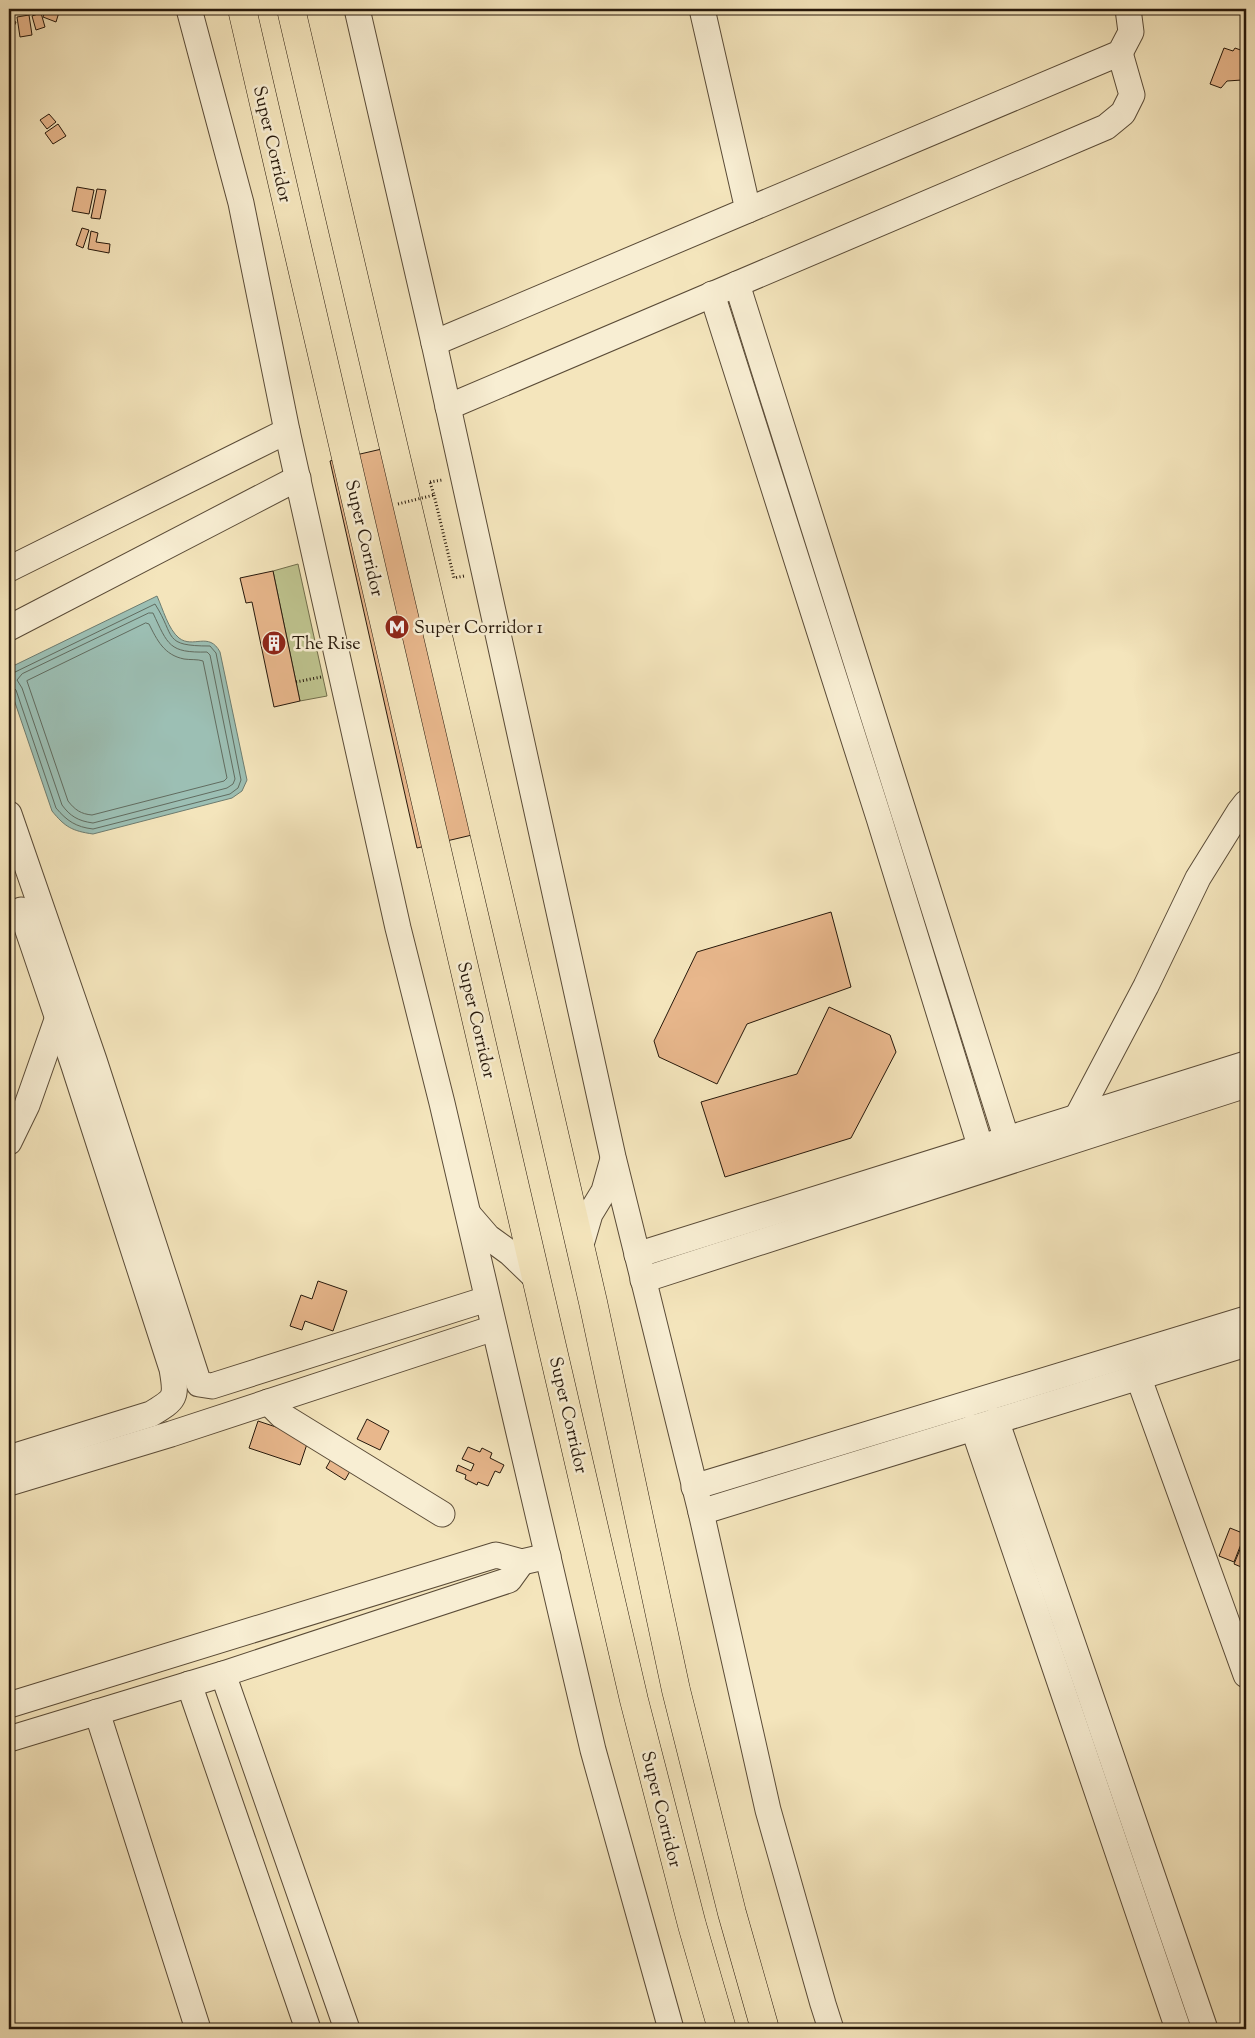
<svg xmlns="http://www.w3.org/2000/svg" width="1255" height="2038" font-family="'Sorts Mill Goudy',serif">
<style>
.green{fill:#bec38e;stroke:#726e4c}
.water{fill:#9cbfb4;stroke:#6d7c70}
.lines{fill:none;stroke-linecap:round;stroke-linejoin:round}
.shore{stroke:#616c60;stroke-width:1}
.building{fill:#e8b78c;stroke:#26180b}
.minor-casing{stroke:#5a4b37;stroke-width:27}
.major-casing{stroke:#26180b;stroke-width:29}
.path{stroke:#26180b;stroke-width:3;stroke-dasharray:1 2.5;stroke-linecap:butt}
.minor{stroke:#f8eed3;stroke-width:25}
.major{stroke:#f4e5bc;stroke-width:28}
.path-bridge{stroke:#26180b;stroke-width:3;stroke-dasharray:1 2.5;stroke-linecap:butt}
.labels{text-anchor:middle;stroke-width:5;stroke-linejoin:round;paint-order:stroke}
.street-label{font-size:18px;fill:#26180b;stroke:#f8eed3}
.poi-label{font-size:18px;fill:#26180b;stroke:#f8eed3;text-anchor:start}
</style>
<rect width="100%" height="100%" fill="#f4e5bc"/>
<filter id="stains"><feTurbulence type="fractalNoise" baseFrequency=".004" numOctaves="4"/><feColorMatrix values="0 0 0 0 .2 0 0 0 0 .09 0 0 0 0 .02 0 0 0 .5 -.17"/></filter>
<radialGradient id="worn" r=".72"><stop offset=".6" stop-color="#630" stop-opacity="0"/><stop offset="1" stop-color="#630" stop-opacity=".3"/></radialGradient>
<!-- green -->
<polygon class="green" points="298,564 327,696 300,701 273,571"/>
<!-- water -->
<path class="water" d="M157,596c6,13 11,33 22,42 14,11 30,-7 41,14l27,128 -5,11 -10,7 -139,36c-21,-3 -28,-7 -41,-23l-43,-126v-11l4,-8z"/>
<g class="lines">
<!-- shore -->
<g class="shore">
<path d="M149,613h4c15,32 16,40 54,39l3,3 25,124 -2,5 -6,4 -134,35c-15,-2 -23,-7 -31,-18l-40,-117 -5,-8 5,-6z"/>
<path d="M146,623l3,1c8,16 15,31 35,35 6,1 14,0 19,2l24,117 -3,3 -132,34c-11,-1 -17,-5 -24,-14l-41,-120z"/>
<path d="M9,675l146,-71c21,33 7,42 55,42l6,7 25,127 -3,8 -8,6 -137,35c-17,-2 -26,-8 -37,-21l-40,-118 -3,-3 -4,-1"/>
</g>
</g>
<!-- building -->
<g class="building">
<polygon points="46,9 60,9 56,22 43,17"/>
<polygon points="41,13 45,27 36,30 32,16"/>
<polygon points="29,15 32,35 20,37 17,17"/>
<polygon points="9,19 16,22 10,35 9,34"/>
<polygon points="1224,48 1233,51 1235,48 1246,52 1246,70 1242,80 1227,81 1221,88 1210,84"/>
<polygon points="49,114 56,122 47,129 40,120"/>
<polygon points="58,124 66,136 53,144 45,133"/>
<polygon points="77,187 94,190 89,214 72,211"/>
<polygon points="97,189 106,190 100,219 91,218"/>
<polygon points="82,228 89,230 83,248 76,245"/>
<polygon points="91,231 98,233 96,242 110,244 109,253 88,249"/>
<polygon points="386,448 472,835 417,848 330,461"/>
<polygon points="273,571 300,701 274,707 252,602 246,603 240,578"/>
<polygon points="831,912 851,987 747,1024 717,1084 659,1057 654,1041 697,952"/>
<polygon points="829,1007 890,1035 896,1052 851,1138 725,1177 701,1102 797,1074"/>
<polygon points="318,1281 347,1291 333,1331 305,1321 302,1330 290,1326 301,1295 312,1299"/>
<polygon points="367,1419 389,1431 380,1450 357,1439"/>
<polygon points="258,1421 309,1438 300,1465 249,1448"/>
<polygon points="468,1447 480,1452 482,1448 492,1453 490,1458 504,1465 500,1473 495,1471 488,1486 478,1482 477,1485 465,1479 466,1475 456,1471 458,1465 471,1471 474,1464 462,1459"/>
<polygon points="334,1454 353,1466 345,1480 326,1468"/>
<polygon points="1230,1528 1245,1534 1234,1562 1219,1556"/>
<polygon points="1246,1535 1246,1569 1234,1564"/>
</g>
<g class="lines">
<defs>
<g id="minor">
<polyline points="189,9 241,203 287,431 398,928 442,1103 593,1750 671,2029"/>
<polyline points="357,9 434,343 613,1157 701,1512 768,1810 823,2004 831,2029"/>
<polyline points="748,210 1120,53 1131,32 1128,9"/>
<polyline points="737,284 1013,1159"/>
<polyline points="712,294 879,818 987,1168"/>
<polyline points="434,343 748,210 702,9"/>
<polyline points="448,407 1106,127 1123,113 1132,95 1120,53"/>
<polyline points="9,569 287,431"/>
<polyline points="9,628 298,478"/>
<polyline points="9,814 94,1060 199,1384 212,1386 487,1299"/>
<polyline points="1078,1115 1146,986 1198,878 1239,812 1246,803"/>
<polyline points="9,1142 27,1105 58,1017"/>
<polyline points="469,1215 488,1237 510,1253 536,1278"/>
<polyline points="580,1248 590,1214 604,1191 613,1159"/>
<polyline points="637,1255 1246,1064"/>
<polyline points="643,1280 1246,1085"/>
<polyline points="1138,1376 1246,1675"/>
<polyline points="268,1402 281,1415 442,1514"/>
<polyline points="996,1420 1205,2029"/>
<polyline points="973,1427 1178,2029"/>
<path d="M9,1458l142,-44c25,-15 26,-16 21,-45l-98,-303 -53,-156"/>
<polyline points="9,1483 171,1434 494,1328"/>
<polyline points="694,1487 1246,1319"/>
<polyline points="701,1512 1246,1344"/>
<polyline points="223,1674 347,2029"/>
<polyline points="189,1684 308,2029"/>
<polyline points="9,1705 496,1555 522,1562 548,1556"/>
<polyline points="97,1712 198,2029"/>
<polyline points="9,1739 223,1674 509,1580 522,1562"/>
</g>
<g id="major">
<polyline points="242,9 634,1700 692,1925 722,2029"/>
<polyline points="291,9 525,1007 593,1302 676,1690 732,1913 765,2029"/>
</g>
</defs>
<!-- minor casing -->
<use href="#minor" class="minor-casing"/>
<!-- major casing -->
<use href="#major" class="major-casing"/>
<!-- path -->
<g class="path">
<polyline points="430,482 442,480"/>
<polyline points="434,495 454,578 464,576"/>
<polyline points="296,682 321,677"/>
</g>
<!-- minor -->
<use href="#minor" class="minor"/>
<!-- major -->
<use href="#major" class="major"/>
<!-- path-bridge -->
<polyline class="path-bridge" points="398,504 434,495 430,482"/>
</g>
<!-- icons -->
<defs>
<symbol id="metro-disc" viewBox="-11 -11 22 22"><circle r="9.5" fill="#8f2418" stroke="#f8eed3"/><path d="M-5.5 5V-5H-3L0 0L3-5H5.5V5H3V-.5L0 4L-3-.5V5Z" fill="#fff"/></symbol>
<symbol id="building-disc" viewBox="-11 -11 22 22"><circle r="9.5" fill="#8f2418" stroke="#f8eed3"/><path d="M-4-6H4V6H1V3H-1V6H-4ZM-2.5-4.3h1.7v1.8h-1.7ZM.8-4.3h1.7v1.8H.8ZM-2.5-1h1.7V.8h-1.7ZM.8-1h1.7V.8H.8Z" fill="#fff"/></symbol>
</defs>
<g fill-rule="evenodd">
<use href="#metro-disc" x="383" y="613" width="28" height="28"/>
<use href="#building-disc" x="260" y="629" width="28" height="28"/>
</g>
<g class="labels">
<!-- street labels -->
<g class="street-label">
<text transform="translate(273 144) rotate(77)" y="6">Super Corridor</text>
<text transform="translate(365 538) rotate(77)" y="6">Super Corridor</text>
<text transform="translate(477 1020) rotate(77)" y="6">Super Corridor</text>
<text transform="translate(569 1415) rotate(77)" y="6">Super Corridor</text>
<text transform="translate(662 1809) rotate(76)" y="6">Super Corridor</text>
</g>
<!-- poi labels -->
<g class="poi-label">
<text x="414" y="633">Super Corridor 1</text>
<text x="292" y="649">The Rise</text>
</g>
</g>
<!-- margin -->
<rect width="1255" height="2038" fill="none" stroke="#f4e5bc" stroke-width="30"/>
<rect x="10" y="10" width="1235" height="2018" fill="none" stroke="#26180b" stroke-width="2.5"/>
<rect x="15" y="15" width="1225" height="2008" fill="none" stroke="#26180b"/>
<rect width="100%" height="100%" filter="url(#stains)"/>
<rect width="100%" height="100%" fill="url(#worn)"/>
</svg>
